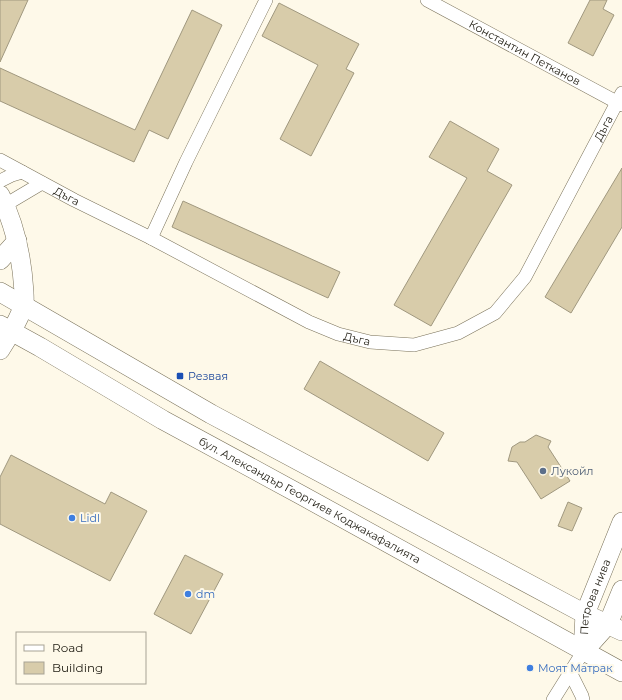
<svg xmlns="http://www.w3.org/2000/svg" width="622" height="700" font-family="Montserrat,sans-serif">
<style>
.building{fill:#d8ccaa;stroke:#a0987f}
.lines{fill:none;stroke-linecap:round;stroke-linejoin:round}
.street-casing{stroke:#7a725a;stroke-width:14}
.secondary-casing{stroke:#7a725a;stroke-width:20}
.street{stroke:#fff;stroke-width:13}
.secondary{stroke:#fff;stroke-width:19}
.transit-dot{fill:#1a4fb4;stroke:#fef9e9;stroke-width:1.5}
.service-dot{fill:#5c6f8a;stroke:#fef9e9;stroke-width:1.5}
.shop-dot{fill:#3f7fe0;stroke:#fef9e9;stroke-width:1.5}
.labels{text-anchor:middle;stroke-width:4;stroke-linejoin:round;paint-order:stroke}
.street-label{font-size:11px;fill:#252218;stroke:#fef9e9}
.transit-label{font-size:11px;fill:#164399;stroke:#fef9e9;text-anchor:start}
.service-label{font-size:11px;fill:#4e5e75;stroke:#fef9e9;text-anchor:start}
.shop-label{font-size:11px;fill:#366cbe;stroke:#fef9e9;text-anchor:start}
</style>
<rect width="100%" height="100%" fill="#fef9e9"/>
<!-- building -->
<g class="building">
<polygon points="0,0 28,0 0,62"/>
<polygon points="590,0 607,0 603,9 614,15 593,56 568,43"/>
<polygon points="279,3 359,44 346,69 354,73 311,156 280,139 318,65 262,36"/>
<polygon points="192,10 222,25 168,139 149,130 134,162 0,101 0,68 135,130"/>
<polygon points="450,121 499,149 487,171 512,185 431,326 394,305 467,178 429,157"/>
<polygon points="622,168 622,227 571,313 545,297"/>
<polygon points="183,201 340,272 328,298 172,227"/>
<polygon points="320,361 444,433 428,461 304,389"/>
<polygon points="536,435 551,441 548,447 570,481 541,499 517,462 508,461 512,447 520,442 525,442"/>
<polygon points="11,455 105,504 111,492 147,511 110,581 0,524 0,477"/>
<polygon points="568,502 582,508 572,531 558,526"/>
<polygon points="185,555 223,574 191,634 154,614"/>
</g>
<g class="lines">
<defs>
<g id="street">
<path id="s1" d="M427,0l195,105"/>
<path id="s2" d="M0,160l74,40 77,38 158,84 29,12 32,8 44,3 44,-12 37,-20 30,-36 97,-184"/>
<polyline points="0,181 12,175 22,172"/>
<polyline points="5,205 42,183"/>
<polyline points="151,238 186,162 266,0"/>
<polyline points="570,672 582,696 583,700"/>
<polyline points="553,700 583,652"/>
</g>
<g id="secondary">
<path d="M0,195c15,29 22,64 24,97 0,5 1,11 -1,15 -5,15 -15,30 -23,43"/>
<polyline points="0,260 17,241"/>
<polyline points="0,292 211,414 585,614 622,631"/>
<path id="s3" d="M0,325l40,22 123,73 140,76 319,176"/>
<path id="s4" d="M583,652l2,-38 37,-92"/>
<polyline points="583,652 608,624 622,590"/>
</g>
</defs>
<!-- street casing -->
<use href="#street" class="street-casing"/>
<!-- secondary casing -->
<use href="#secondary" class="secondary-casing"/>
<!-- street -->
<use href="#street" class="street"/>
<!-- secondary -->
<use href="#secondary" class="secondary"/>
</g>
<!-- markers -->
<rect class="transit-dot" x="176" y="372" width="8" height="8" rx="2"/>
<circle class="service-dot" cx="543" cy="471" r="4"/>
<g class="shop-dot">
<circle cx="72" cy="518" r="4"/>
<circle cx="188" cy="594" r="4"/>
<circle cx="530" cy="668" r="4"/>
</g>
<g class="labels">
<!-- street labels -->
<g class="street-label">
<text dy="4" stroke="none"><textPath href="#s1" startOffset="111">Константин Петканов</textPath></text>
<text dy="4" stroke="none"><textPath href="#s2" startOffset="760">Дъга</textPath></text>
<text dy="4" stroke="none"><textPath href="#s2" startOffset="76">Дъга</textPath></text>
<text dy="4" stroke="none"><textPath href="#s2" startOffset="400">Дъга</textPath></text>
<text dy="4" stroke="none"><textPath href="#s3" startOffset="356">бул. Александър Георгиев Коджакафалията</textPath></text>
<text dy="4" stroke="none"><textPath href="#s4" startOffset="57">Петрова нива</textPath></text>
</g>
<!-- transit labels -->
<g class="transit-label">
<text x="188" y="380">Резвая</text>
</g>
<!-- service labels -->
<g class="service-label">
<text x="551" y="475">Лукойл</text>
</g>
<!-- shop labels -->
<g class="shop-label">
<text x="80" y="522">Lidl</text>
<text x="196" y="598">dm</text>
<text x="538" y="672">Моят Матрак</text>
</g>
</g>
<!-- legend -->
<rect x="16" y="632" width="130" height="52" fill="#fef9e9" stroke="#a7a395"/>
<rect x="24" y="645" width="20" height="6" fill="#ffffff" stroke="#a7a395"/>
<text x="52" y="652" font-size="12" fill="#252218">Road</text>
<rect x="24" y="662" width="20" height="12" fill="#d8ccaa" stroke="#a7a395"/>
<text x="52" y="672" font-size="12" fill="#252218">Building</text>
</svg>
